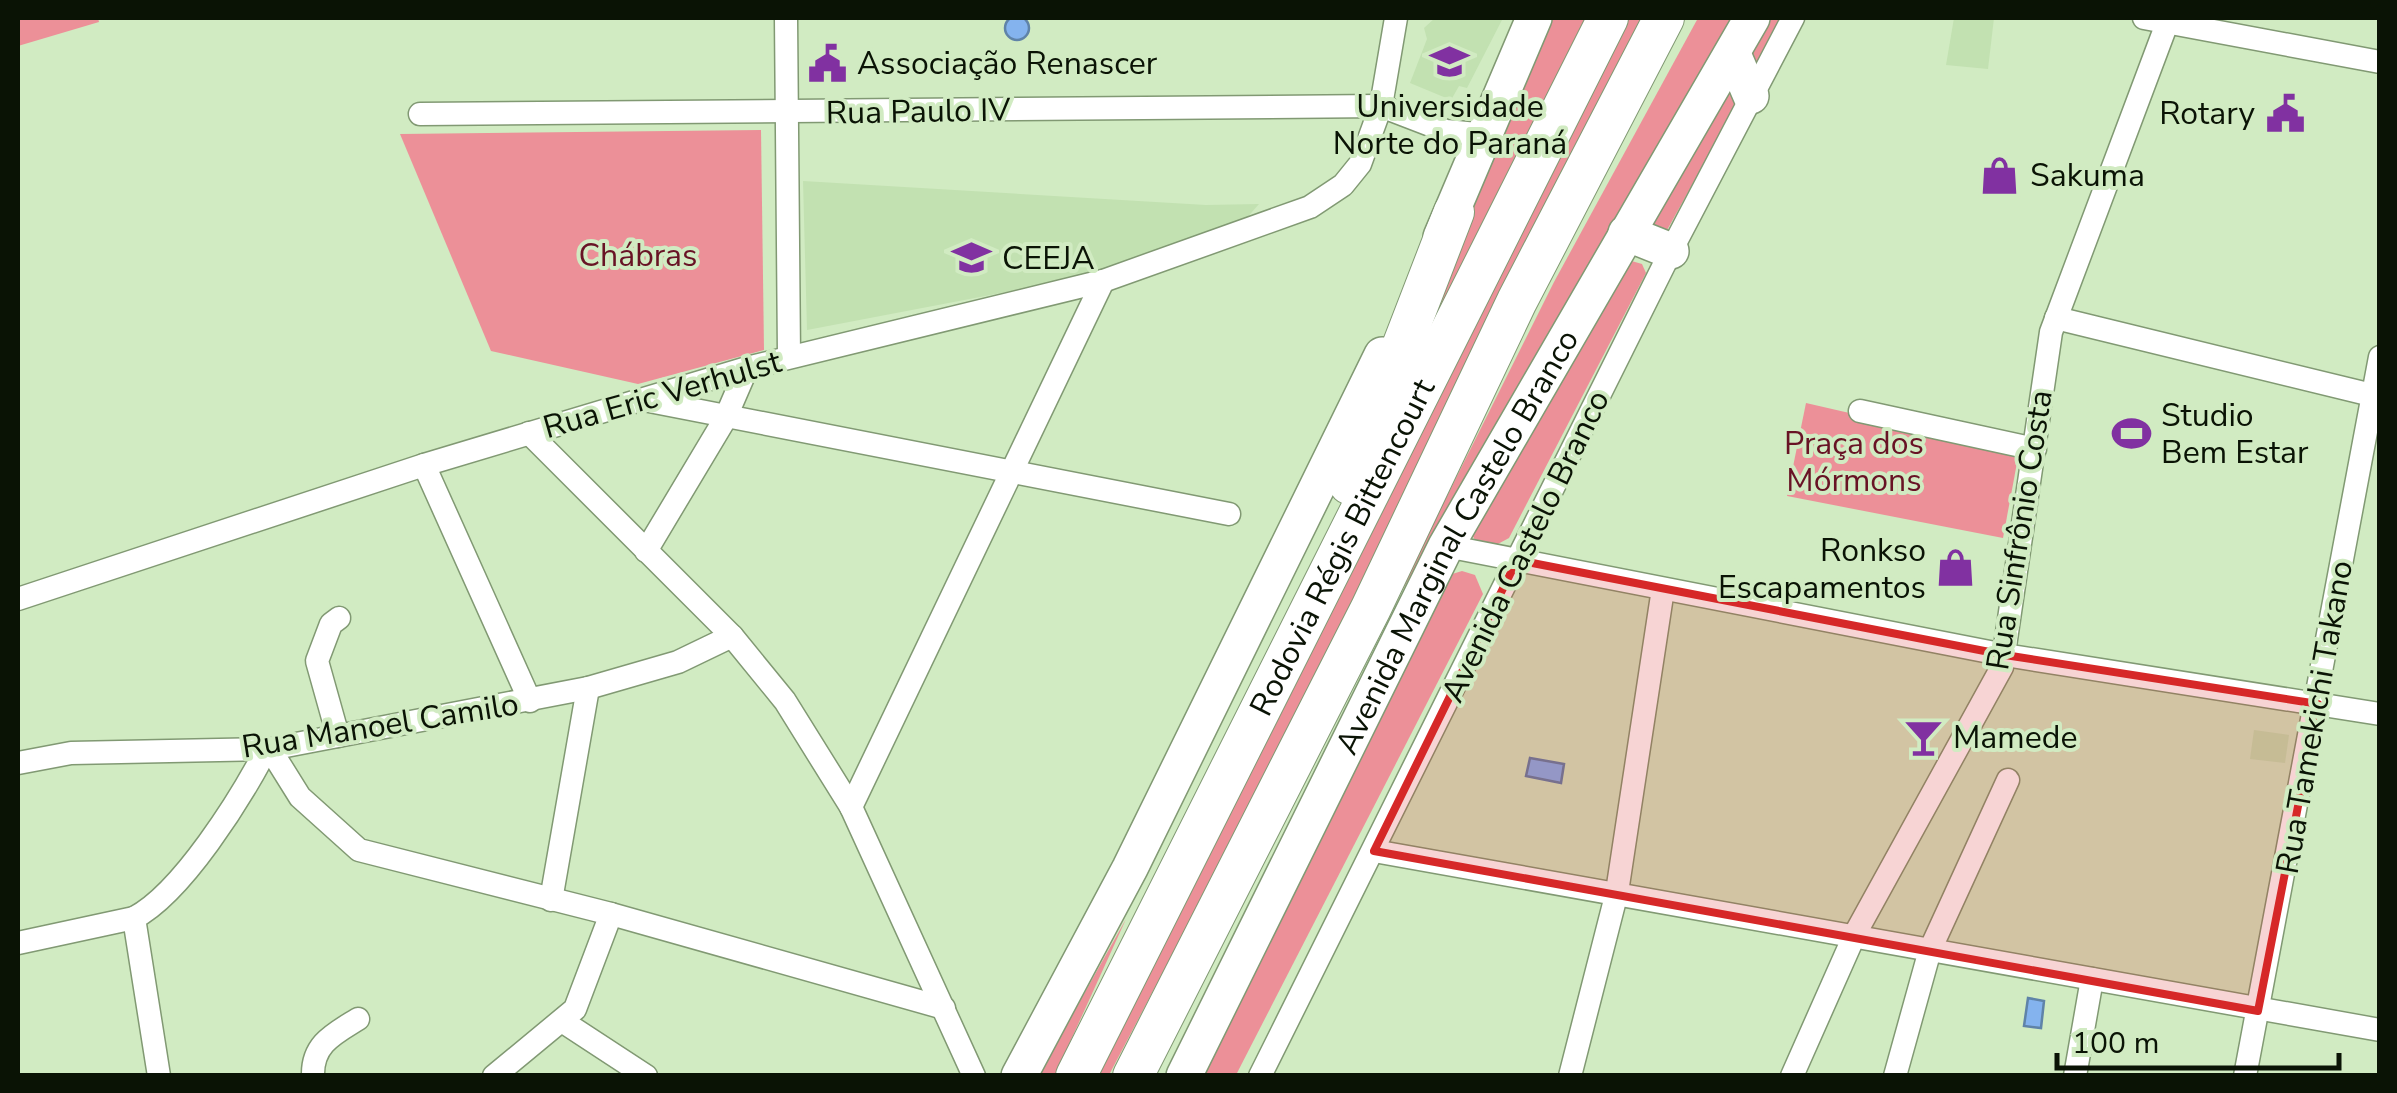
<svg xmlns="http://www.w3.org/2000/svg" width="2397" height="1093" font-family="'Nunito Sans',sans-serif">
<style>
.built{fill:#c2e1b1}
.green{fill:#ec9098}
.water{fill:#84b3ee;stroke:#5f83a8;stroke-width:2.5}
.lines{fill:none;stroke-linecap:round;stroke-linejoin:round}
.minor-casing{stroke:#819973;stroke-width:25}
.primary-casing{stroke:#819973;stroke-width:38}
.motorway-casing{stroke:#819973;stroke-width:42}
.minor{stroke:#fff;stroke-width:22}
.primary{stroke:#fff;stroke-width:35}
.motorway{stroke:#fff;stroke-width:40}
.marked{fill:#d62828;fill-opacity:0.2;stroke:#d62828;stroke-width:8;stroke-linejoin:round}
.labels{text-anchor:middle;stroke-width:8;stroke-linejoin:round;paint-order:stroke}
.poi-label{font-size:32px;fill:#0a1305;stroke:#d1ebc2;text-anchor:start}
.street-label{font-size:32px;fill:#0a1305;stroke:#d1ebc2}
.park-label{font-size:32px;fill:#681325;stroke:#d1ebc2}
</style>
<rect width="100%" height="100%" fill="#d1ebc2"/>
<!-- built -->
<g class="built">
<polygon points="1435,18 1503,18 1467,88 1459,86 1451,100 1410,83 1427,39 1424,28"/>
<polygon points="1954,18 1994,18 1988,69 1946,65"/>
<polygon points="803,181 1206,205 1259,204 1245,220 1075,279 807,330"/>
<polygon points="2254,730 2289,735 2285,763 2250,759"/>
</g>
<!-- green -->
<g class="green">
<polygon points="18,18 98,18 99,22 18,46"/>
<polygon points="1552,18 1593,18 1413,375 1496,137"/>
<polygon points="1629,18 1652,18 1303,705 1109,1075 1090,1076"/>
<polygon points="1698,18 1734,18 1385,620 1554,282"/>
<polygon points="1760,18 1786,18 1756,75 1744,48"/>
<polygon points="1725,86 1740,98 1666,232 1650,228"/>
<polygon points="761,130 764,350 638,384 491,351 400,134"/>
<polygon points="1628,260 1642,264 1646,273 1509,538 1496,545 1477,543 1472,535"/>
<polygon points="1806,403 2019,452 2003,538 1787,496"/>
<polygon points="1462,571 1475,575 1483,594 1236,1075 1191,1076 1449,575"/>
<polygon points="1126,919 1055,1075 1038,1076"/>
</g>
<!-- water -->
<g class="water">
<circle cx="1017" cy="28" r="12"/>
<polygon points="1530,758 1564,764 1561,783 1526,776"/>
<polygon points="2028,998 2044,1001 2041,1028 2024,1026"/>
</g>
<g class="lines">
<defs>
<g id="minor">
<polyline points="786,18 789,356"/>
<polyline points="2144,18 2380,62"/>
<polyline points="420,114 1381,106 1446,131 1487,135"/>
<polyline points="2056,318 2380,397"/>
<polyline points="644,400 1229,514"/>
<polyline points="1860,411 2035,449"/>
<polyline points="529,433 732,636 785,701 851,807 974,1076"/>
<polyline points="424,465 530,701"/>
<polyline points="1446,546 2005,655 2380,714"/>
<polyline points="646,551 725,419 747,368"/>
<polyline points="18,599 424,465 747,368 1103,281 1310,207 1343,185 1360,164 1381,106 1396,18"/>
<polyline points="338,736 317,661 331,624 339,618"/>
<polyline points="270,749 300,797 359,850 611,914 944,1008"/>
<polyline points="18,763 71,753 270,749 588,688 678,662 732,636"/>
<polyline points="851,807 1103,281"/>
<polyline points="1374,851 2380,1030"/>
<polyline points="551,900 588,688"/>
<polyline points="18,943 134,918"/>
<polyline points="562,1021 646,1076"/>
<path d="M159,1076l-25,-158c48,-25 107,-120 132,-168"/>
<path d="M313,1076c-1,-32 21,-42 45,-57"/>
<polyline points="494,1076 575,1009 611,914"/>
<polyline points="1260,1076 1671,251 1793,18"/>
<polyline points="1570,1076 1617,892 1663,589"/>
<polyline points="1792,1076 1855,934 2002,667 2051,332 2169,18"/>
<polyline points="1895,1076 1930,950 2008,780"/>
<polyline points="2075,1076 2092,979"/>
<polyline points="2245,1076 2380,357"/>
</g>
<g id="primary">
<polyline points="1733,54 1751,96"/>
<polyline points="1626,233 1671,251"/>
<polyline points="1441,237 1534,18"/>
<polyline points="1019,1076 1130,868 1382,355"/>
<path id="s1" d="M1184,1076l262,-530 306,-528"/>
</g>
<g id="motorway">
<polyline points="1349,484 1454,212"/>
<path id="s2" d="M1076,1076l532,-1058"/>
<polyline points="1133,1076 1371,608 1517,301 1664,18"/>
</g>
</defs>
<!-- minor casing -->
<use href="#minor" class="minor-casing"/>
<!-- primary casing -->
<use href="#primary" class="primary-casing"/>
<!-- motorway casing -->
<use href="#motorway" class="motorway-casing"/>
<!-- minor -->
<use href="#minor" class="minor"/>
<!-- primary -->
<use href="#primary" class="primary"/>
<!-- motorway -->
<use href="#motorway" class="motorway"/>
</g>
<!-- marked area -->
<path class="marked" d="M1517,560l488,95 313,49 -60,307 -884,-160z"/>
<!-- icons -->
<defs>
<symbol id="university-bare" viewBox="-9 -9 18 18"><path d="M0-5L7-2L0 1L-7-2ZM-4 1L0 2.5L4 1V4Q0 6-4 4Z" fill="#8131a1" stroke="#d1ebc2" stroke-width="2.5" paint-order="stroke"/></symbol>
<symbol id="civic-bare" viewBox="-9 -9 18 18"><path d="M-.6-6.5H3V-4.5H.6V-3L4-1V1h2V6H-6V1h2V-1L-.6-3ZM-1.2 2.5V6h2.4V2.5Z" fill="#8131a1" stroke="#d1ebc2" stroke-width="2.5" paint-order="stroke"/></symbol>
<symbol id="shop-bare" viewBox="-9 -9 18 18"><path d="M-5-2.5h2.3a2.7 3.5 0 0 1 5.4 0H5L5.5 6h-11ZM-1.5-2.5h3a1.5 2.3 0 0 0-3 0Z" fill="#8131a1" stroke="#d1ebc2" stroke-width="2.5" paint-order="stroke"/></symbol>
<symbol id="stadium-bare" viewBox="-9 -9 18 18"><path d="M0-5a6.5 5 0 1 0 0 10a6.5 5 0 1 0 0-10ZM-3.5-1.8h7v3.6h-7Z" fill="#8131a1" stroke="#d1ebc2" stroke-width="2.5" paint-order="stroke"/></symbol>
<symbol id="bar-bare" viewBox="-9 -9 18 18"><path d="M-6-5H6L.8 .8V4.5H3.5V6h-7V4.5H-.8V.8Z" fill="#8131a1" stroke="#d1ebc2" stroke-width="2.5" paint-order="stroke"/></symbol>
</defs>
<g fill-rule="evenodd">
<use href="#university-bare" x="1422" y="34" width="55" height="55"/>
<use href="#civic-bare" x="800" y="36" width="55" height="55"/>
<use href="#civic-bare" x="2258" y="86" width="55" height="55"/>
<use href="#shop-bare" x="1972" y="148" width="55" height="55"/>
<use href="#university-bare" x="944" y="230" width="55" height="55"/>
<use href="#stadium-bare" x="2104" y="406" width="55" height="55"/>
<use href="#shop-bare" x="1928" y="540" width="55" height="55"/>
<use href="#bar-bare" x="1896" y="710" width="55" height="55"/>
</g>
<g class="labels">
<!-- poi labels -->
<g class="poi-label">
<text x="857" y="74">Associação Renascer</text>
<text x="1450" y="117" text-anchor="middle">Universidade<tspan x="1450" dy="37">Norte do Paraná</tspan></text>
<text x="2255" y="124" text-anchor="end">Rotary</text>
<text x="2030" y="186">Sakuma</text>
<text x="1002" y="269">CEEJA</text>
<text x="2161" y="426">Studio<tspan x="2161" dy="37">Bem Estar</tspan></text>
<text x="1926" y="561" text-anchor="end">Ronkso<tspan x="1926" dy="37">Escapamentos</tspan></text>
<text x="1953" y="748">Mamede</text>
</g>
<!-- street labels -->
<g class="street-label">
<text transform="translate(918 111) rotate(-1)" y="11">Rua Paulo IV</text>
<text transform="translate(662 394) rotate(-16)" y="11">Rua Eric Verhulst</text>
<text transform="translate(2019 530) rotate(-81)" y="11">Rua Sinfrônio Costa</text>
<text dy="11" stroke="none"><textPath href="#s1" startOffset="600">Avenida Marginal Castelo Branco</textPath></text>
<text transform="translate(1525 546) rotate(-64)" y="11">Avenida Castelo Branco</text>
<text dy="11" stroke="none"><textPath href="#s2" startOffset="592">Rodovia Régis Bittencourt</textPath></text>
<text transform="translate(2314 717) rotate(-80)" y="11">Rua Tamekichi Takano</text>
<text transform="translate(380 725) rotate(-9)" y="11">Rua Manoel Camilo</text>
</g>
<!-- park labels -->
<g class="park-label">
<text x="638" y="266">Chábras</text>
<text x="1854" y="454">Praça dos<tspan x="1854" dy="37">Mórmons</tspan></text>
</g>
</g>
<!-- border -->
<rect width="2397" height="1093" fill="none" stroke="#0a1305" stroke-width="40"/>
<!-- scale -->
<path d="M2057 1053v15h282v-15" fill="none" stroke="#0a1305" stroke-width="5"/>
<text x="2072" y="1053" font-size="30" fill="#0a1305" stroke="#d1ebc2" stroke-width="8" paint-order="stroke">100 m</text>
</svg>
